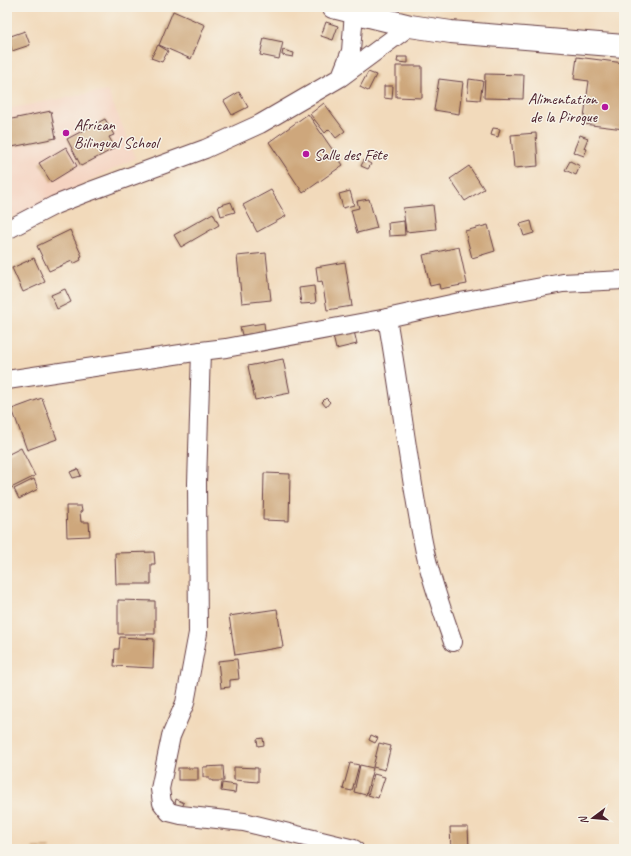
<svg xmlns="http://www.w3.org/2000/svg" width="631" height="856" font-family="Caveat,sans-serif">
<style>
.built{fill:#f5d3c1}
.building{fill:#cea77c}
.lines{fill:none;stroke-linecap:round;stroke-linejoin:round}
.minor-casing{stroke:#633b41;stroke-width:20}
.secondary-casing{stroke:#633b41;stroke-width:24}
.minor{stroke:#fff;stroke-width:18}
.secondary{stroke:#fff;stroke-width:22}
.poi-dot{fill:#b5179e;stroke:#f7f3e8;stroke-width:1.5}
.labels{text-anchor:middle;stroke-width:3;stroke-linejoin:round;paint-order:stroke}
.poi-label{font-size:16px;fill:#4a1f2b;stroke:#f7f3e8;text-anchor:start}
</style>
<rect width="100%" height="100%" fill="#f7f3e8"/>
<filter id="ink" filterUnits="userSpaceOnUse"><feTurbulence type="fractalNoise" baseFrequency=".025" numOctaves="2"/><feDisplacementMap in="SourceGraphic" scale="8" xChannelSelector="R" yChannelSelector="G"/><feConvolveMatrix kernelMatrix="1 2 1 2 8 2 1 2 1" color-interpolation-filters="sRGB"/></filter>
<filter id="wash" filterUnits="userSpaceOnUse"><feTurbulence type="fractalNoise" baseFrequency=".012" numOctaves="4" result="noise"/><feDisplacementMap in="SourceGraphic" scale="16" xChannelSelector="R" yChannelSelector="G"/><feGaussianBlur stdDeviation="0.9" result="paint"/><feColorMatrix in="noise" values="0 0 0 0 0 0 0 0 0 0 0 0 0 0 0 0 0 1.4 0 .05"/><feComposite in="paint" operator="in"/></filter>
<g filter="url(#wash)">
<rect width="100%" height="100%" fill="#f2dabb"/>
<!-- built -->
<polygon class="built" points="107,90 136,158 16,217 7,214 7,109"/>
<g id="blocks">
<!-- building -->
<g class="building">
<polygon points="173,11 205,25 191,59 159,45"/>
<polygon points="326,22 338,26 333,40 321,36"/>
<polygon points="25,31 30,45 12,51 8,37"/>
<polygon points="264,38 283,42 279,59 260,55"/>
<polygon points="158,45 168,51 162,62 151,58"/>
<polygon points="283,50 294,53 293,57 282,55"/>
<polygon points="398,57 408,57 408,63 397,62"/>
<polygon points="577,57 624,63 624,129 583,124 589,81 574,79"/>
<polygon points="396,66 422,66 422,98 396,97"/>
<polygon points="368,72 376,75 368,91 360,87"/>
<polygon points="485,74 524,75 523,99 484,98"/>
<polygon points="439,79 463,82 459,114 434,110"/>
<polygon points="469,79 483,81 480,100 467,99"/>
<polygon points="384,86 393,86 392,99 384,98"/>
<polygon points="239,92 248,107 232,115 224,101"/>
<polygon points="324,103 345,131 336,138 329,129 325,133 310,114"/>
<polygon points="51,111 56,138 7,148 7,120"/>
<polygon points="308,114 343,165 303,193 269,142"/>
<polygon points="105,119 114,135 109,137 115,148 81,166 67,139"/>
<polygon points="493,128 500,129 498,137 491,135"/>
<polygon points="536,133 538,166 514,168 511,135"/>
<polygon points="580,135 588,138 584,148 587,149 584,156 573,152"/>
<polygon points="66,147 77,166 51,182 39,163"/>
<polygon points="364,160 371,164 368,169 361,166"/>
<polygon points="570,161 580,166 576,175 565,170"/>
<polygon points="469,166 484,189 465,201 450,179"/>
<polygon points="271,190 286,216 257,232 243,205"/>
<polygon points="350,191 354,205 343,208 339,194"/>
<polygon points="369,199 377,228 357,233 351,210 359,208 357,201"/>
<polygon points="231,202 235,212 221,216 218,206"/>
<polygon points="433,205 436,229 406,232 403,208"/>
<polygon points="213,213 219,225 181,247 174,235"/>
<polygon points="404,221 405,235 389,236 388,223"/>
<polygon points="531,221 534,233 524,236 520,224"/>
<polygon points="488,225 495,251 472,258 465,231"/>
<polygon points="70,230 82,256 80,257 81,260 73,264 72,261 49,271 37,246"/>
<polygon points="459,247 467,284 440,289 439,284 430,286 423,255"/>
<polygon points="266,253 271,300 242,303 237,256"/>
<polygon points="34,258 45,282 23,292 12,268"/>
<polygon points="345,262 352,306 327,310 322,281 318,282 316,267"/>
<polygon points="314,286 316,303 301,304 299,288"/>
<polygon points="65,289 71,302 57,309 51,295"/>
<polygon points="264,323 265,332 242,335 240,327"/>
<polygon points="354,331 357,344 336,349 333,336"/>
<polygon points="283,359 290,393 255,400 248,366"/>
<polygon points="7,394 8,394 11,407 7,408"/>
<polygon points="42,398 57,439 27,450 12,409"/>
<polygon points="326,398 330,402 326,407 322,402"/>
<polygon points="21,448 35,476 11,488 7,481 7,455"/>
<polygon points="78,469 81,476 73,478 70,472"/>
<polygon points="264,473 290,474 289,521 263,520"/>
<polygon points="34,479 38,489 19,499 14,489"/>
<polygon points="66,506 81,506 82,511 80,512 81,522 89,522 90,536 67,537"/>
<polygon points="154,552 155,564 151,564 151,584 116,584 115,553"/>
<polygon points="118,600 155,601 155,634 118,634"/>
<polygon points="277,609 283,647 235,655 229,616"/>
<polygon points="120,637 154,639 153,668 114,666 115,649 119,649"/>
<polygon points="237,659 239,679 230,680 230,687 221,688 218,661"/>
<polygon points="371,735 378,738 375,743 369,740"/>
<polygon points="263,738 264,745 258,746 257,739"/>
<polygon points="379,743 391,746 385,770 373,767"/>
<polygon points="350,763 359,765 352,791 343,789"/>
<polygon points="360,765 373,768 366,795 354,792"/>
<polygon points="223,766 224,781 212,781 212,780 209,780 209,777 203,777 203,767"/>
<polygon points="234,767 258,768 258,782 234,780"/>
<rect x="178" y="768" width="20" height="12"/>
<polygon points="374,774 385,777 378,798 368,795"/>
<polygon points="222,783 236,785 235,793 221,791"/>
<polygon points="176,799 184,803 182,807 175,804"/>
<polygon points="450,827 468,827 469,849 451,849"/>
<polygon points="33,847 51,847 50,849 32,849"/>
</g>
</g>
</g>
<g filter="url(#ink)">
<use href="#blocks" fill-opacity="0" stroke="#633b41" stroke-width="1"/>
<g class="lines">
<defs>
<g id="minor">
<polyline points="341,76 351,51 354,12"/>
<polyline points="7,230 55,205 88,192 205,149 260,124 341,77 410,26"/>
<polyline points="7,380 201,351"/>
<path d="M453,642c-10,-29 -21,-59 -28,-90 -16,-77 -24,-156 -38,-234l73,-16 103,-19 61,-3"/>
<polyline points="354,849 244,822 181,815 169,812 162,803 160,789 171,736 185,703 198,633 197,483 201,351 226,348 387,318"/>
</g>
<polyline id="secondary" points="333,7 410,26 451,32 624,46"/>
</defs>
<!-- minor casing -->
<use href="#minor" class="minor-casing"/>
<!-- secondary casing -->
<use href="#secondary" class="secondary-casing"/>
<!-- minor -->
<use href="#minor" class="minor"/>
<!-- secondary -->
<use href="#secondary" class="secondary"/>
</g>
</g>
<!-- markers -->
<g class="poi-dot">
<circle cx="605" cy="107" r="4"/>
<circle cx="66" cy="133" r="4"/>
<circle cx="306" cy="154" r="4"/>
</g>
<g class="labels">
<!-- poi labels -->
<g class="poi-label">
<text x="597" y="104" text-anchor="end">Alimentation<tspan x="597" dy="18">de la Pirogue</tspan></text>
<text x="74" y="130">African<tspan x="74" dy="18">Bilingual School</tspan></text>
<text x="314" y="160">Salle des Fête</text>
</g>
</g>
<!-- margin -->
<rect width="631" height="856" fill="none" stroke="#f7f3e8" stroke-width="24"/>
<!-- north arrow -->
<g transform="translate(593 818) rotate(254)" stroke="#f7f3e8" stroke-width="3" paint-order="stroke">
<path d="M0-3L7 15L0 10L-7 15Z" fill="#4a1f2b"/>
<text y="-6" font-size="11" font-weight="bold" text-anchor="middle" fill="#4a1f2b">N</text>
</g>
</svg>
